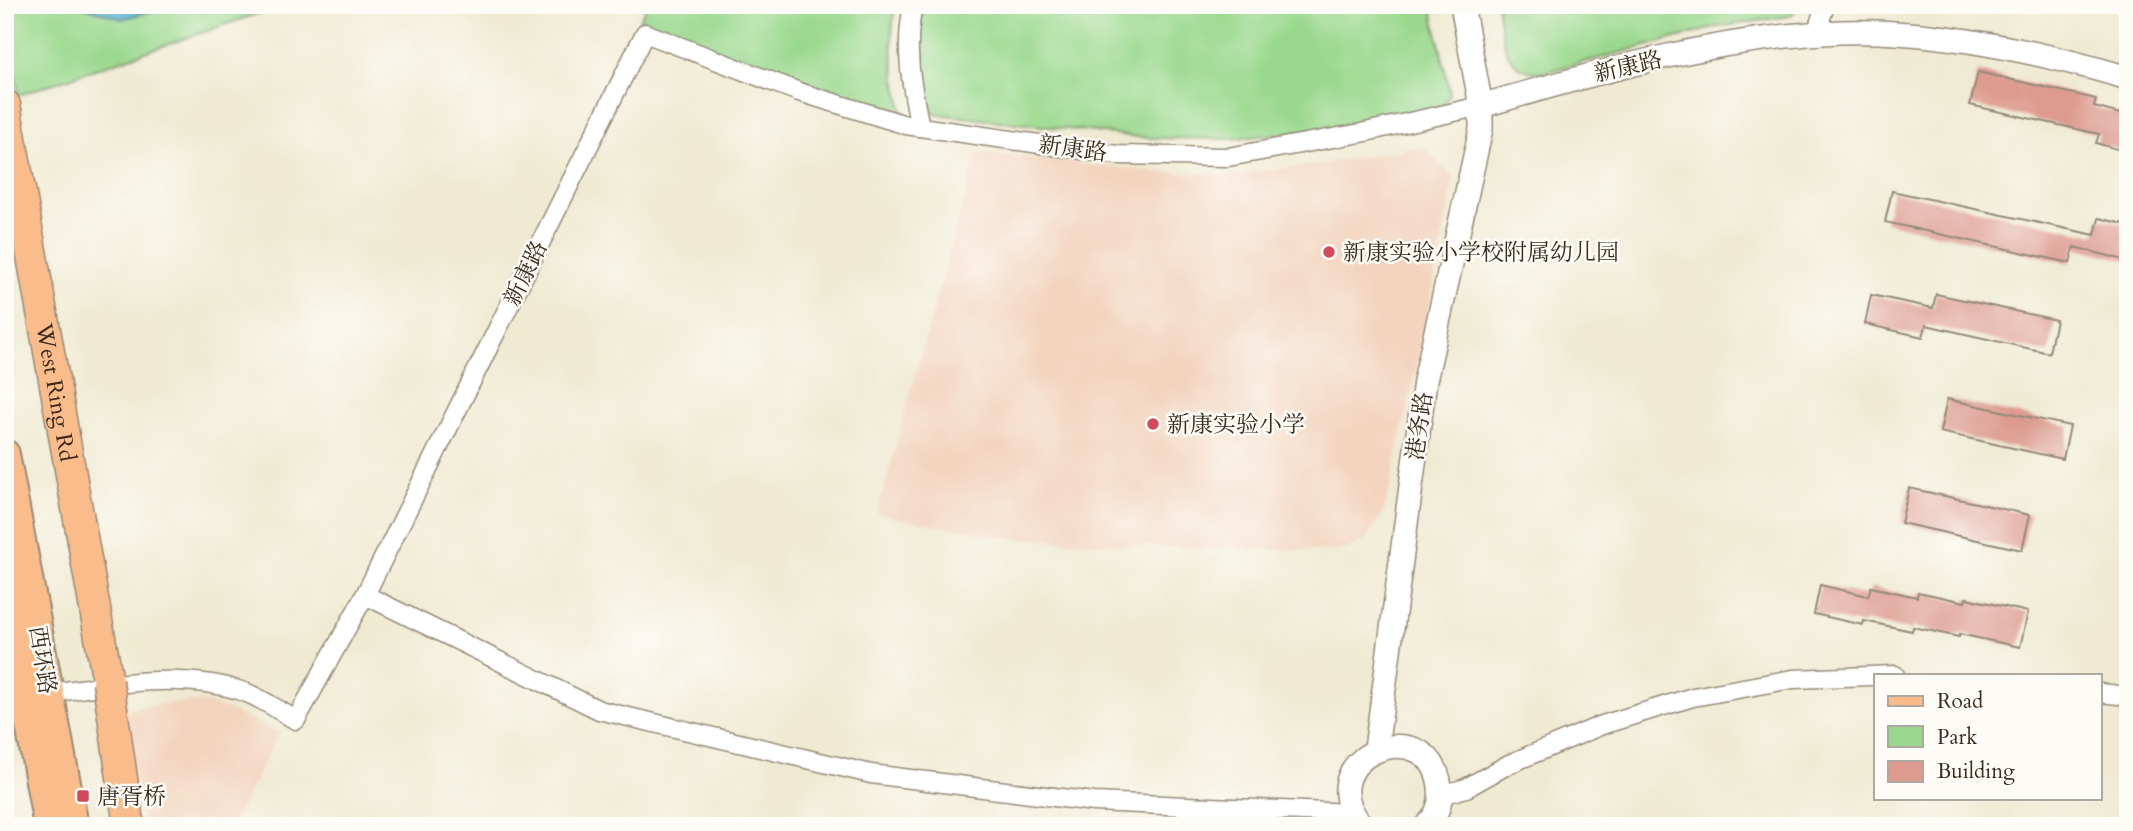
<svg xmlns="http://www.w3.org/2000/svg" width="2133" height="831" font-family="Cardo,'Noto Serif SC',serif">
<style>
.built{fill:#f3d4be}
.green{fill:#9ad88d;stroke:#6a8156;stroke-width:2}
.water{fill:#53b0d1;stroke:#476d78;stroke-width:2}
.building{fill:#dd9b8f}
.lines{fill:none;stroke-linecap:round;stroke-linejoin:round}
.minor-casing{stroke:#958a78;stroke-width:21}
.tertiary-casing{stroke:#958a78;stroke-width:26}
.primary-casing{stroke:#958a78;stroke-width:32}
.trunk-casing{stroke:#958a78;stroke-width:33}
.minor{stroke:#fff;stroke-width:18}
.tertiary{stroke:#fff;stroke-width:23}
.primary{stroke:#f9bc8a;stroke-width:28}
.trunk{stroke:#f9bc8a;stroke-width:30}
.trunk-bridge-casing{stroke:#958a78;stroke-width:33;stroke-linecap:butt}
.trunk-bridge{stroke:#f9bc8a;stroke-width:30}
.poi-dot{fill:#d1495b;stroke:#fdfcf7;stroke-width:2.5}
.labels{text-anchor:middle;stroke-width:5;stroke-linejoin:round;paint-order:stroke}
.street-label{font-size:23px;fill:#3b2a1e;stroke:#fdfcf7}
.poi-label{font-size:23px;fill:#3b2a1e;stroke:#fdfcf7;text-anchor:start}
</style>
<rect width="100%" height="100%" fill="#fdfcf7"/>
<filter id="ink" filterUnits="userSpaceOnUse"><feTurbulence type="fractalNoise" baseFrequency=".0143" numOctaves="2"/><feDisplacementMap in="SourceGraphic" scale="14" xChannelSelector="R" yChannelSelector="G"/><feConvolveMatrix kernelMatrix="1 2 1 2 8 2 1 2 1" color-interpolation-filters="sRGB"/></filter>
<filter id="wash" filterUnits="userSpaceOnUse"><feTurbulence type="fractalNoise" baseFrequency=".00686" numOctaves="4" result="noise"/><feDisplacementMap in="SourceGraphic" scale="28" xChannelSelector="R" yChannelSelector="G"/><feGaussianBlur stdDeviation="1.57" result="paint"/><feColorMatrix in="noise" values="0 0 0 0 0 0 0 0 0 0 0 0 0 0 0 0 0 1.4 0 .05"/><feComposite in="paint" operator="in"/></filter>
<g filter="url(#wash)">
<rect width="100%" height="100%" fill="#efead1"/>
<!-- built -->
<g class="built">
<polygon points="1423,146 1454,178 1422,343 1386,505 1380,519 1364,541 1353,548 1332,551 1185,548 1009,538 877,514 977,152 1159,172 1223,175 1315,165"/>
<polygon points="204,702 229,710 279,733 231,826 143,826 124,710 168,703"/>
</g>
<!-- green -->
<g class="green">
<polygon points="18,5 79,5 122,19 174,5 283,5 19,95 5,26 5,10"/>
<path d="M647,5h249c-9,36 -1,73 7,108l-97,-28 -167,-64z"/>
<path d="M925,5h506l19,88c-6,17 -18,20 -35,26l-183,20 -84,-1 -212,-24c-22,-26 -21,-77 -11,-109z"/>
<path d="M1497,5h303l-10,11 -72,11 -172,45c-44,4 -43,-34 -49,-67z"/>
</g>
<!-- water -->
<polygon class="water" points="79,5 174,5 122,19"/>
<g id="blocks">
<!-- building -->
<g class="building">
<polygon points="1978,72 2096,99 2094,107 2128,116 2128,152 2096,143 2099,134 1970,105"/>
<polygon points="1892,191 2095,235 2099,218 2128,225 2128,261 2074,247 2070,263 1885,222"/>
<polygon points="1936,294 2056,320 2049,353 1926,325 1923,337 1865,324 1871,295 1933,308"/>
<polygon points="1947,399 2070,426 2063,459 1940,432"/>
<polygon points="1909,488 2030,515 2022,550 1901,523"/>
<polygon points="1820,585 1868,596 1871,587 1917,597 1918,592 1965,602 1966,598 2028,612 2020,647 1959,634 1959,637 1913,627 1912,631 1864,621 1863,625 1814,614"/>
</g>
</g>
</g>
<g filter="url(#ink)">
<use href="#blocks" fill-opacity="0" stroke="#958a78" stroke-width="2"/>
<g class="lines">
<defs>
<g id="minor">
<path d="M913,5c-9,45 -2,78 7,122"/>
<polyline points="1816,34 1825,5"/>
<polyline points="365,595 645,33 799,92 906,125 1117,155 1228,157 1361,133 1481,106"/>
<polyline points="2100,693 2128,696"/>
<path d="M40,695c62,-10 144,-25 204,-3 18,6 35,19 52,28l69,-125 234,115 272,64 223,28 259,11"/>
<polyline points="1441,795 1466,788 1509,764 1602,725 1693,697 1793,679 1895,675"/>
</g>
<g id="tertiary">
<path d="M1481,106c117,-34 236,-69 359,-74 95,-3 197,19 288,46"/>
<polyline points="1376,749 1425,381 1481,129 1481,106 1462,5"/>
<path d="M1362,826c-58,-69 69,-118 78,-39 2,15 -3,29 -14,39"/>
</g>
<g id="primary">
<polyline points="5,454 74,826"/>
<polyline points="5,584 48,826"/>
</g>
<g id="trunk">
<path id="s1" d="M5,105l103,577"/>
</g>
</defs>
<!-- minor casing -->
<use href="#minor" class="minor-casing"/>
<!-- tertiary casing -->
<use href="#tertiary" class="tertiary-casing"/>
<!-- primary casing -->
<use href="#primary" class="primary-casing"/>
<!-- trunk casing -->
<use href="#trunk" class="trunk-casing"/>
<!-- minor -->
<use href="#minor" class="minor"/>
<!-- tertiary -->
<use href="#tertiary" class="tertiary"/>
<!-- primary -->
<use href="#primary" class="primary"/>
<!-- trunk -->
<use href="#trunk" class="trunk"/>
<defs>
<polyline id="trunk-bridge" points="108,682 129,826"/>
</defs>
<!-- trunk-bridge casing -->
<use href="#trunk-bridge" class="trunk-bridge-casing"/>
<!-- trunk-bridge -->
<use href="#trunk-bridge" class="trunk-bridge"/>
</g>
</g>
<!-- markers -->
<g class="poi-dot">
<circle cx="1329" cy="252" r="7"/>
<circle cx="1153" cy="424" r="7"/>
<rect x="76" y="789" width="14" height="14" rx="3.5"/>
</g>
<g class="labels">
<!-- street labels -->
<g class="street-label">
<text transform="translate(1628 66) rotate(-13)" y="8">新康路</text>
<text transform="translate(1073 148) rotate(8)" y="8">新康路</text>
<text transform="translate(525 273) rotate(-64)" y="8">新康路</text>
<text dy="8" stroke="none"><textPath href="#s1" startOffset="292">West Ring Rd</textPath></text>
<text transform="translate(1419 426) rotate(-82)" y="8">港务路</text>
<text transform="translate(43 660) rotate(81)" y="8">西环路</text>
</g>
<!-- poi labels -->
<g class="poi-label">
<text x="1343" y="260">新康实验小学校附属幼儿园</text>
<text x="1167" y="432">新康实验小学</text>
<text x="97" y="804">唐胥桥</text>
</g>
</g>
<!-- margin -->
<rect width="2133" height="831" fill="none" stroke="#fdfcf7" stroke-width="28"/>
<!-- legend -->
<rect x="1874" y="674" width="228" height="126" fill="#fdfcf7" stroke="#afa8a0" stroke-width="2"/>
<rect x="1888" y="696" width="35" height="10" fill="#f9bc8a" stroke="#afa8a0" stroke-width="2"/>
<text x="1937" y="708" font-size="21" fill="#3b2a1e">Road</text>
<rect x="1888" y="726" width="35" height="21" fill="#9ad88d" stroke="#afa8a0" stroke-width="2"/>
<text x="1937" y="744" font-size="21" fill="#3b2a1e">Park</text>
<rect x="1888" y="761" width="35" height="21" fill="#dd9b8f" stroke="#afa8a0" stroke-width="2"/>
<text x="1937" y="778" font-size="21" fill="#3b2a1e">Building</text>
</svg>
